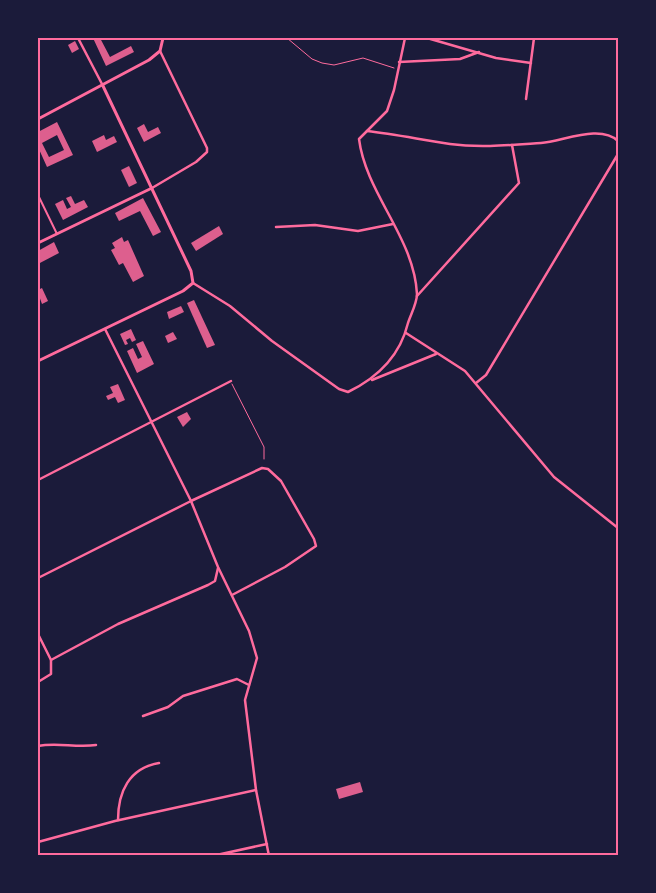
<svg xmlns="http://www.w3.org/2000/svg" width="656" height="893" font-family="'Exo 2',sans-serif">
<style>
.building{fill:#dd5f8e;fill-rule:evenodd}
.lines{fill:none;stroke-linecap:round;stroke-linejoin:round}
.path{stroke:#ff6b9d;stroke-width:1}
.pedestrian{stroke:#ff6b9d;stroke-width:2}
.minor{stroke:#ff6b9d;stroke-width:2.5}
.tertiary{stroke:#ff6b9d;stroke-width:3}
.secondary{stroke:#ff6b9d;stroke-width:3}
.neatline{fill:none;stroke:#ff6b9d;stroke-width:2}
</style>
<rect width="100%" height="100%" fill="#1b1b3a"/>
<!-- building -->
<g class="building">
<polygon points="93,38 100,38 110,57 131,46 134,52 106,66"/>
<polygon points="75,41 79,49 72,53 68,45"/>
<path d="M57,122l16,33 -26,12 -9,-20v-15zM57,135l7,15 -15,7 -7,-14z"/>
<polygon points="144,124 148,132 158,127 161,133 144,142 137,128"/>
<polygon points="104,135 106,140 114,136 117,142 97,152 92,141"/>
<polygon points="129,166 137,183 129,187 121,170"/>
<polygon points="71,196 75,204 84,200 88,207 63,220 55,204 63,200 67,209 71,207 66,198"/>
<polygon points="143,198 161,232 153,236 140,211 119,221 115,213"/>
<polygon points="219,226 223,234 196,251 191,243"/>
<polygon points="122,237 124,242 128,240 144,276 133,282 123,263 119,265 111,250 115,248 112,243"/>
<polygon points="54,242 59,253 38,264 38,251"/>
<polygon points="42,288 48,301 42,304 38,293 38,290"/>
<polygon points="194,300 215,345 207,348 187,303"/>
<polygon points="181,306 184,312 169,319 167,312"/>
<polygon points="131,329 136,340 132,342 130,338 126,340 128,344 125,345 120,334"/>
<polygon points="173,332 177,339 168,343 165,336"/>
<polygon points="143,341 154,364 137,373 127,351 133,348 138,359 142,357 136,344"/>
<polygon points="118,384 125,400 118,403 115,397 108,400 106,396 113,393 110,387"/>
<polygon points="187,412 191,419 183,427 177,417"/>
<polygon points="360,782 363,792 339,799 336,789"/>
</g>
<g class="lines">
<!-- path -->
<g class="path">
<polyline points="287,38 312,59 322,63 334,65 363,58 394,68"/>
<polyline points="232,384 264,447 264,459"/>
</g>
<!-- pedestrian -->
<polyline class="pedestrian" points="38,195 57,234"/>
<!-- minor -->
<g class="minor">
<polyline points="78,38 102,84"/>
<polyline points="427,38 496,58 531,63"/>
<polyline points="399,62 460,59 479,52"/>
<polyline points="526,99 534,38"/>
<path d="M367,131c28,3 55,9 83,13 30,4 61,1 91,-1 23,-2 59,-19 77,-2"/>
<polyline points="152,188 196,162 207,152 207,148 160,51"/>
<polyline points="276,227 315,225 358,231 393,224"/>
<path d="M193,283l37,23 42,35 67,48 9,3c29,-14 52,-36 60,-69 3,-9 9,-20 9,-29 -3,-57 -51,-100 -58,-155l28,-28 7,-21 11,-52"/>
<polyline points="417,296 519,183 512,145"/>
<polyline points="105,329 191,501 218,567 249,631 257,658 245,700 256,790 269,856"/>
<polyline points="406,333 465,371 554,477 618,528"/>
<polyline points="372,380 436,354"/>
<polyline points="476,383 486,375 618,154"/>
<polyline points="38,480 231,381"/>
<polyline points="38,578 191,501 262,468 268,469 281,481 314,539 316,546 285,567 232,595"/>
<polyline points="38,634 51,660 51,674 38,682"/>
<polyline points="51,660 118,624 208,585 215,581 218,568"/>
<polyline points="143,716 168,707 183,696 237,679 249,685"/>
<path d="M38,746c19,-4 38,2 58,-1"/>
<path d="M118,820c0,-28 11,-52 41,-57"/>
<polyline points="38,842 115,821 256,790"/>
<polyline points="212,856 267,844"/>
</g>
<!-- tertiary -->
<polyline class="tertiary" points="38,243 152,188"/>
<!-- secondary -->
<g class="secondary">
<polyline points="38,119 149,60 160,51 163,38"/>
<polyline points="38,361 183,291 193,283 191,271 103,86"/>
</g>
</g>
<!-- border -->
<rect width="656" height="893" fill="none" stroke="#1b1b3a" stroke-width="78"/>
<rect x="39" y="39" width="578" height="815" class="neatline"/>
</svg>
